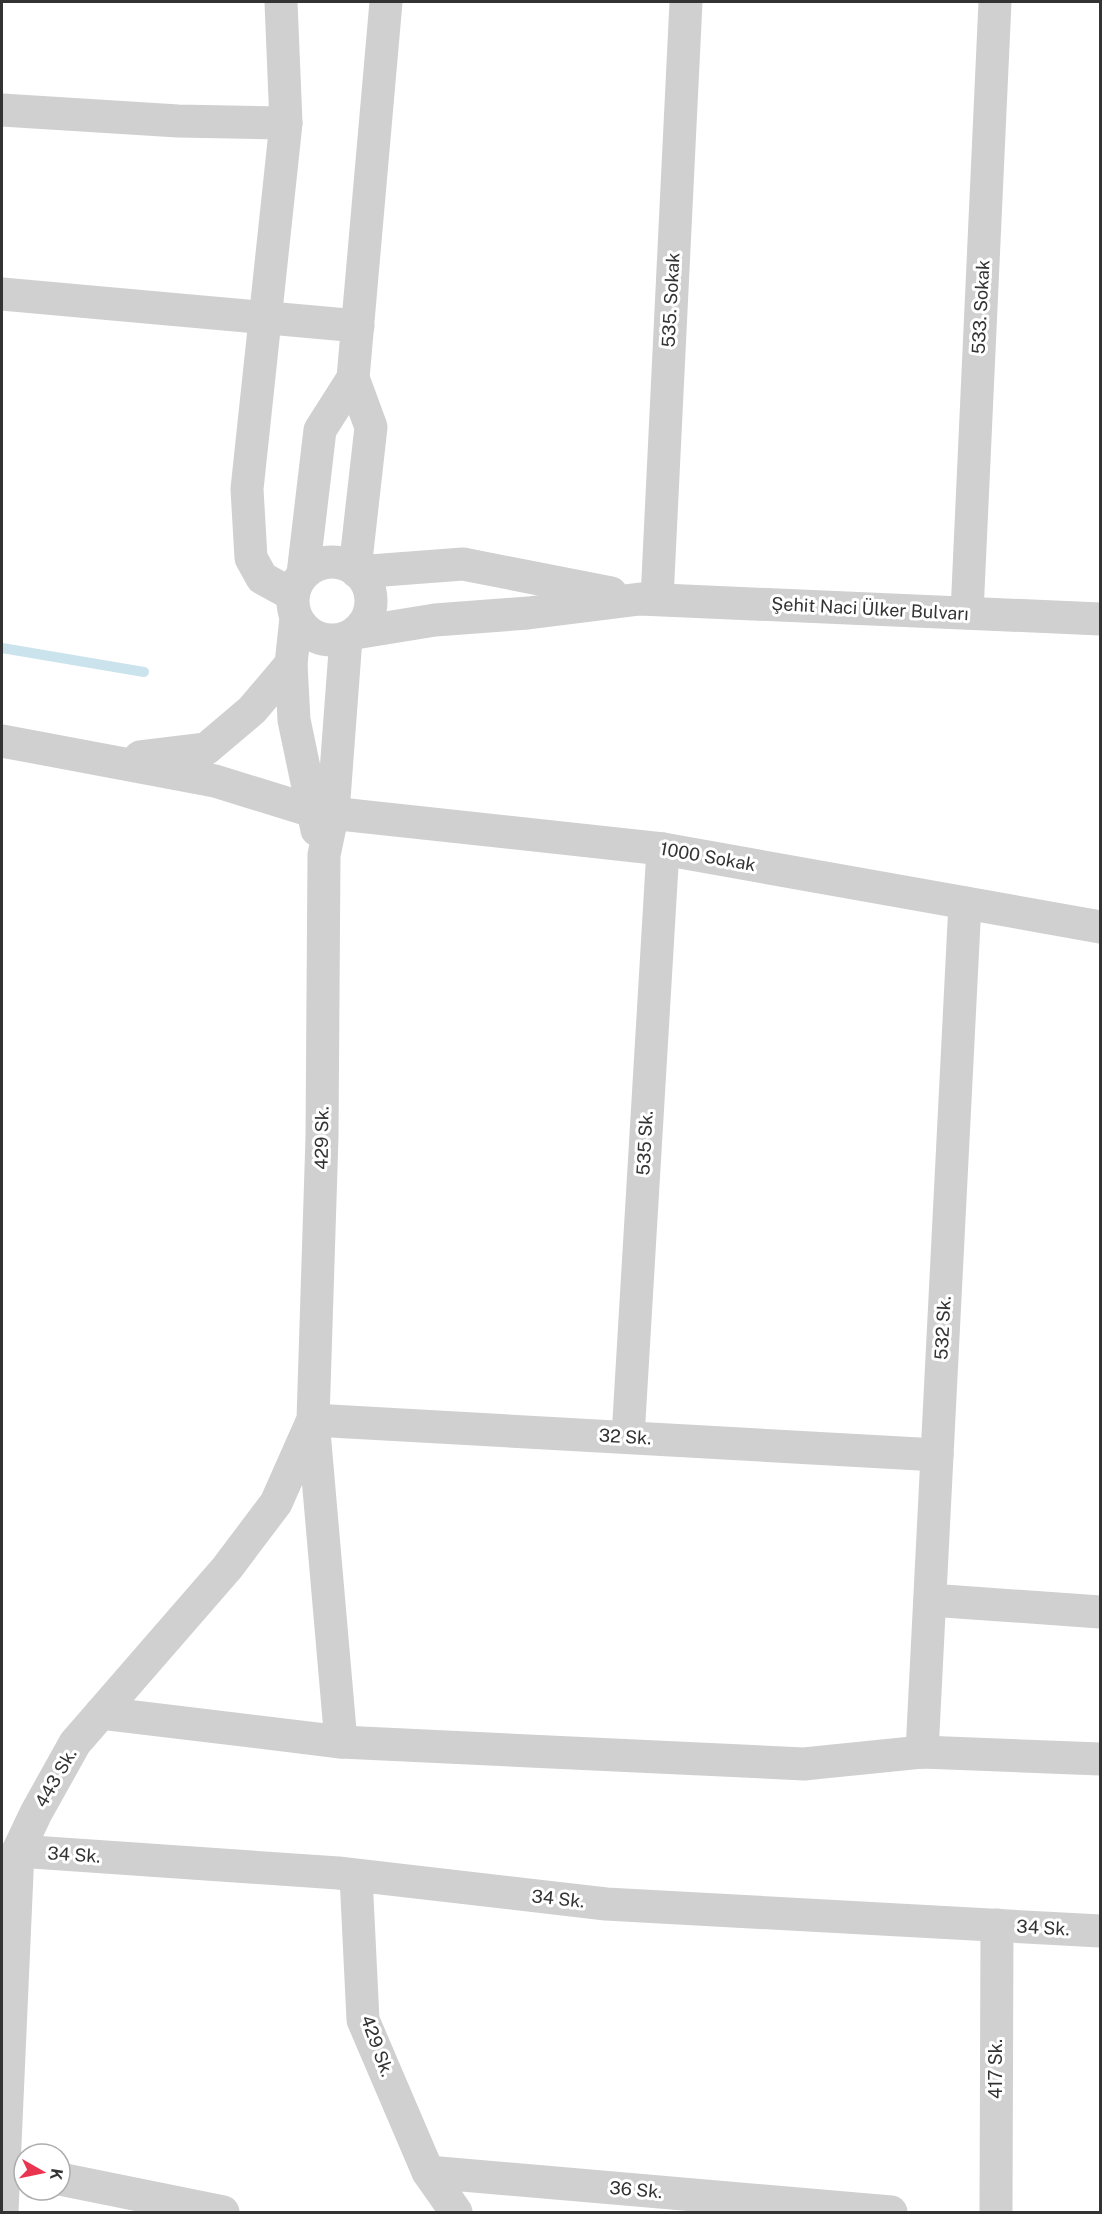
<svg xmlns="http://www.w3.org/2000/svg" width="1102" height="2214" font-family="'Public Sans',sans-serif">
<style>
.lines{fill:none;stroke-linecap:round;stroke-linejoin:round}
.stream{stroke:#cbe3ed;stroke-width:10}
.minor{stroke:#d0d0d0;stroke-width:33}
.labels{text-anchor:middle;stroke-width:6;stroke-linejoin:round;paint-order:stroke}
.street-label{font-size:18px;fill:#333;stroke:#fff}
</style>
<rect width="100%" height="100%" fill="#fff"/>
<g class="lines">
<!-- stream -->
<polyline class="stream" points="2,648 144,672"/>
<!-- minor -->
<g class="minor">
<polyline points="281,2 286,123 247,489 251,558 262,578 293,595"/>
<polyline points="2,110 178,121 286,123"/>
<polyline points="2,294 358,326"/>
<circle cx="332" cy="601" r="39"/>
<polyline points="355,569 371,427 353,378 386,2"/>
<polyline points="357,572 463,564 611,593"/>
<polyline points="303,574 320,430 353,378"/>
<polyline points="657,599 686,2"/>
<polyline points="967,613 995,2"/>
<polyline points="296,618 291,664 294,720 317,830"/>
<polyline points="355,633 435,620 528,613 640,599 1100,619"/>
<polyline points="2,741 215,781 312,811 663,849 1100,927"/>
<polyline points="140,757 206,749 252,710 291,664"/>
<polyline points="313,1420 937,1455"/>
<polyline points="628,1437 663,849"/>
<polyline points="930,1600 1100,1612"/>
<polyline points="101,1713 341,1742 804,1764 922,1752 1100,1759"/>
<polyline points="341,1742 313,1420 322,1137 324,855 333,812 346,638"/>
<polyline points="922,1752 965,903"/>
<polyline points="18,1851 338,1873 606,1904 1100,1931"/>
<polyline points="356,1876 363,2020 428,2172"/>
<polyline points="60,2179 223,2212"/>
<polyline points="2,2212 18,1851 36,1813 75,1743 227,1568 276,1503 311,1424"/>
<polyline points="456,2212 428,2172 891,2212"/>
<polyline points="996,2212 997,1925"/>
</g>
</g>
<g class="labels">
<!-- street labels -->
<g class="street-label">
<text transform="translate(671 300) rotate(-87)" y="6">535. Sokak</text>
<text transform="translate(981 307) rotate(-87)" y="6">533. Sokak</text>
<text transform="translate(870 609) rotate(3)" y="6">Şehit Naci Ülker Bulvarı</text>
<text transform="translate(708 857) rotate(10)" y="6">1000 Sokak</text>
<text transform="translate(322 1138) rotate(-89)" y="6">429 Sk.</text>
<text transform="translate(645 1143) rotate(-87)" y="6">535 Sk.</text>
<text transform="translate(943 1328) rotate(-87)" y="6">532 Sk.</text>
<text transform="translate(625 1437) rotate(3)" y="6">32 Sk.</text>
<text transform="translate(56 1778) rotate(-60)" y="6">443 Sk.</text>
<text transform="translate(74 1855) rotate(4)" y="6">34 Sk.</text>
<text transform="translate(558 1899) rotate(6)" y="6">34 Sk.</text>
<text transform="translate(1043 1928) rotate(3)" y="6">34 Sk.</text>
<text transform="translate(377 2046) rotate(70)" y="6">429 Sk.</text>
<text transform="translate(996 2069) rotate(-90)" y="6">417 Sk.</text>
<text transform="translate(636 2190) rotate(5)" y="6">36 Sk.</text>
</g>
</g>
<!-- border -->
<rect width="1102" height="2214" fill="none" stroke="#333333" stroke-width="6"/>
<!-- north arrow -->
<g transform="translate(42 2172) rotate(99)"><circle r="28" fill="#ffffff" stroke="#adadad" stroke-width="1.5"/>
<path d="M0-4.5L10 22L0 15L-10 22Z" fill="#ea3551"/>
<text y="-9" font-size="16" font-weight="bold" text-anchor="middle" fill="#333333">K</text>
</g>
</svg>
